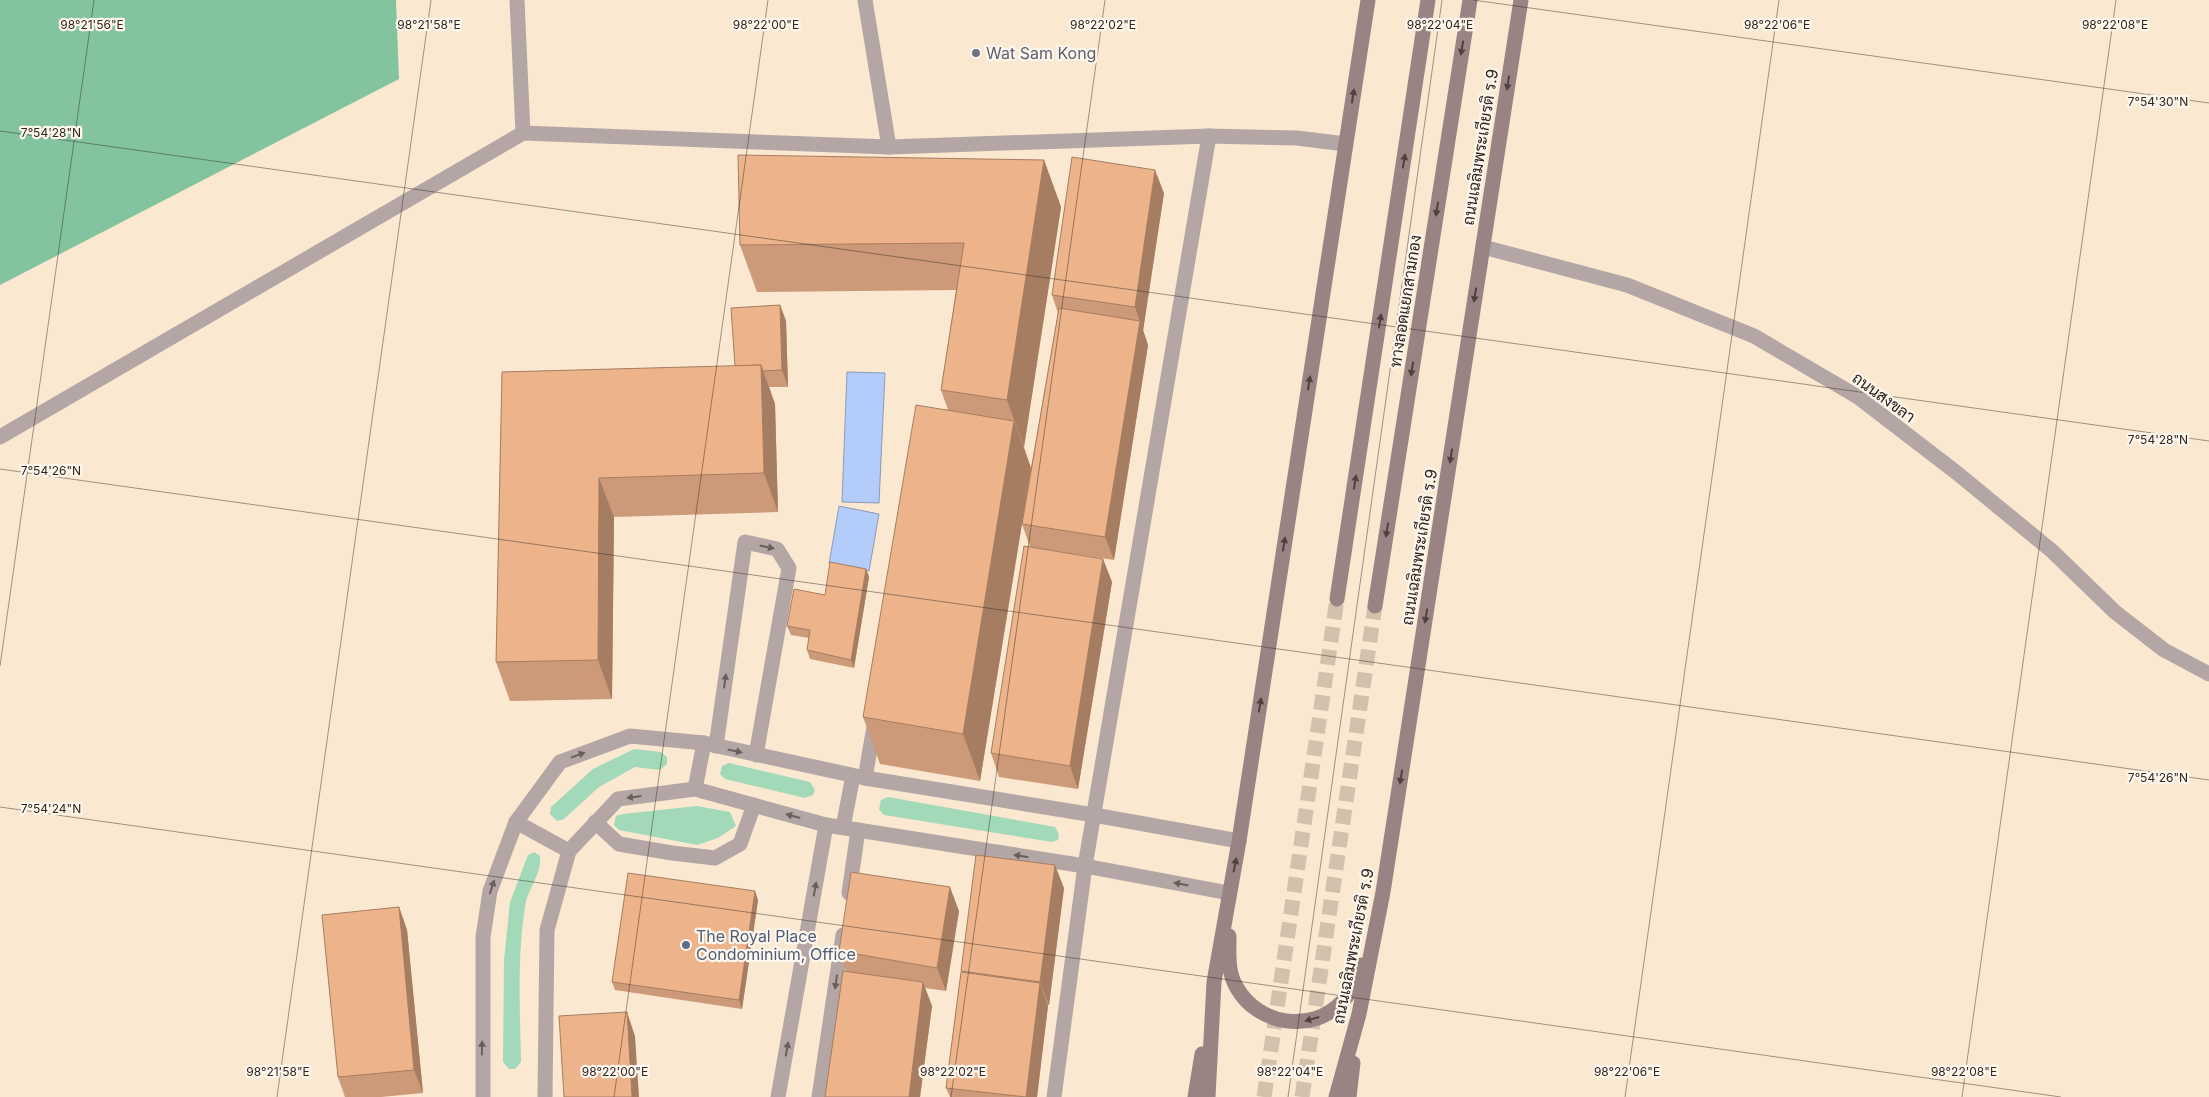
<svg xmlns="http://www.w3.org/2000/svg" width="2209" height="1097" font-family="Inter,Sarabun,sans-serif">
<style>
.green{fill:#a2d9b8}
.forest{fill:#83c49f}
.water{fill:#b3ccf9;stroke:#8b9ab7}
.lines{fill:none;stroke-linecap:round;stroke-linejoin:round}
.secondary-tunnel{stroke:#d2c1ad;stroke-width:15;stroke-dasharray:15 8;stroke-linecap:butt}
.lane{stroke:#b4a6a5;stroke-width:15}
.street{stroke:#b4a6a5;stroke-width:15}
.secondary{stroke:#998483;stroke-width:15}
.wall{fill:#cc9a78}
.shaded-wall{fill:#a67d61}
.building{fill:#edb38b;stroke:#a67d61}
.oneway{fill:#4e433c}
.oneway2{fill:#6a605b}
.ticks{fill:none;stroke:#2e271e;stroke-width:1;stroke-opacity:0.45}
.worship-dot{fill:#6b7280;stroke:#fff7ee;stroke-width:2}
.service-dot{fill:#5c6f8a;stroke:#fff7ee;stroke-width:2}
.labels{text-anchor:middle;stroke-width:4.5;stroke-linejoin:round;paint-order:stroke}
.worship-label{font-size:16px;fill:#5b616d;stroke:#fff7ee;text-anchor:start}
.street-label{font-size:16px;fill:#2e271e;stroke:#fff7ee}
.service-label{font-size:16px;fill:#4e5e75;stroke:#fff7ee;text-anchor:start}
.ticks-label{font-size:12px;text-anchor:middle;fill:#2e271e;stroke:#fff7ee;stroke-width:4.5;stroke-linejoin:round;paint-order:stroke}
</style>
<rect width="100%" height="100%" fill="#fbe8d1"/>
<!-- green -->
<g class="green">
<polygon points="634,749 661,752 667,757 667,764 660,770 635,767 599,787 564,819 557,821 550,814 551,807 593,769"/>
<polygon points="729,763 810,782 815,790 813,795 805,798 725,779 720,774 722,766"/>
<polygon points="888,797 1055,827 1059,834 1058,840 1052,842 884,815 879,809 881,800"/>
<polygon points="697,806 730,812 736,826 718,838 697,845 619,830 614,825 616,816 623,814"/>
<path d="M534,852l6,4c2,19 -13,33 -15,51 -8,51 -5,103 -4,155l-6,7h-6l-6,-7 1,-101 6,-59 18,-47z"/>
</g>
<!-- forest -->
<polygon class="forest" points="0,0 396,0 399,79 0,285"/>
<!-- water -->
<g class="water">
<polygon points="847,372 885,373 879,503 842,502"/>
<polygon points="839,506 879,514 869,571 829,564"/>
</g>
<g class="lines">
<!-- secondary-tunnel -->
<g class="secondary-tunnel">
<polyline points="1264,1097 1337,599"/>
<polyline points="1302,1097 1375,606"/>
</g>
<!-- lane -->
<g class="lane">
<polyline points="865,778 875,721"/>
<polyline points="595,822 619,844 672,853 715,858 740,844 754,805"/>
</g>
<!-- street -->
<g class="street">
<polyline points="517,0 523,133"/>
<polyline points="865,0 889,147"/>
<polyline points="1483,247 1627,285 1754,336 1858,397 1957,473 2052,551 2115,612 2164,650 2209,674"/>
<polyline points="0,437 523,133 889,147 1209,136 1297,138 1345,144"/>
<polyline points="716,746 745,542 777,549 789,568 756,755"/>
<polyline points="695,789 704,743"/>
<polyline points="516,822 569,851"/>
<polyline points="843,827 853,776"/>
<polyline points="849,893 858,830"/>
<polyline points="483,1097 483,937 490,891 516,822 560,762 630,736 704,743 865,778 1094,815 1239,841"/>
<polyline points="545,1097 547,930 569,851 618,799 695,789 826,825 1085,866 1229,893"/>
<polyline points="778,1097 826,825"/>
<polyline points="819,1097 843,935"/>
<polyline points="1054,1097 1085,866 1209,136"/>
</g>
<!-- secondary -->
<g class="secondary">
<polyline points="1337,599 1428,0"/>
<polyline points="1375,606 1470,0"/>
<path d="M1229,936c0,17 -2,36 8,52 21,37 75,46 105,14 10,-10 14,-23 19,-37"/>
<polyline points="1195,1097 1202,1054"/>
<polyline points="1208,1097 1214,982 1239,841 1368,0"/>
<polyline points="1336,1097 1359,1014 1383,892 1521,0"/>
<polyline points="1349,1097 1353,1063"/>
</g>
</g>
<!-- wall -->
<g class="wall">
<polygon points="1044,160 1061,207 1024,447 1031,468 1058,313 1052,295 1164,193 1143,330 1148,345 1114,560 1042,549 1103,559 1112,582 1078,789 999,777 991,753 1030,547 1022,524 980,781 880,764 863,717 948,410 941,390 956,290 757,292 740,245"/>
<polygon points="780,305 786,321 788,387 769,387 775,404 778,512 614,517 612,699 510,701 496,662 502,372 735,366"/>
<polygon points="866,569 869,577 854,668 810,659 807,650 809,638 791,635 787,626 825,595"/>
<polygon points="1064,888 1049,1005 1048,1005 1037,1097 950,1097 946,1088 961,971"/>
<polygon points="758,900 742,1009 615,990 612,982"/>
<polygon points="399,907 407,930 423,1093 381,1097 345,1097 338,1077"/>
<polygon points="959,911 946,991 925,988 932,1006 920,1097 825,1097 846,971 839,951"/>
</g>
<!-- shaded-wall -->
<g class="shaded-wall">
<polygon points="1044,160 1061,207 1024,447 1007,400"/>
<polygon points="1155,170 1164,193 1143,331 1135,307"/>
<polygon points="780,305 786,321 788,387 782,370"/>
<polygon points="1140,321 1148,345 1114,560 1105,537"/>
<polygon points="761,365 775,404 778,512 764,473"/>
<polygon points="1014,421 1031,468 980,781 963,734"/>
<polygon points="599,478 614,517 612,699 598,660"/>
<polygon points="1103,559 1112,582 1078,789 1070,766"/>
<polygon points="866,569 869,577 854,668 851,660"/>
<polygon points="1055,865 1064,888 1049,1005 1040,982"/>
<polygon points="950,887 959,911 946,991 937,968"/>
<polygon points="755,891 758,900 742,1009 739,1000"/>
<polygon points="399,907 407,930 423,1093 414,1070"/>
<polygon points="923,982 932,1006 920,1097 909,1097"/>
<polygon points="1040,983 1048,1006 1037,1097 1026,1097"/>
<polygon points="627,1012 635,1036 639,1097 632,1097"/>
</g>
<!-- building -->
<g class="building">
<polygon points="738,155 1044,160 1007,400 941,390 964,243 740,245"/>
<polygon points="1072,157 1155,170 1135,307 1052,295"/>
<polygon points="780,305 782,370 763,371 761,365 735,366 731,308"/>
<polygon points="1059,308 1140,321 1105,537 1022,524"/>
<polygon points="761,365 764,473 599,478 598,660 496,662 502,372"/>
<polygon points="916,405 1014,421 963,734 863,717"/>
<polygon points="1024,546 1103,559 1070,766 991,753"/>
<polygon points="830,562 866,569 851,660 807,650 810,630 787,626 794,589 825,595"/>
<polygon points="976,855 1055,865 1040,982 961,971"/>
<polygon points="851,872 950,887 937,968 839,951"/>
<polygon points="628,873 755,891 739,1000 612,982"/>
<polygon points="399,907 414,1070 338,1077 322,915"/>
<polygon points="843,971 923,982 909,1097 825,1097"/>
<polygon points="961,972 1040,983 1026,1097 946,1088"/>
<polygon points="627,1012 632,1097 564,1097 559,1016"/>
</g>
<!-- one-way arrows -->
<defs><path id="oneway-solid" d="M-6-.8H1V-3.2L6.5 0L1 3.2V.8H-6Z" transform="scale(1.25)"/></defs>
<g class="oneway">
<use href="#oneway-solid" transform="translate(1462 48) rotate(99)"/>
<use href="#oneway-solid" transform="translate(1508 83) rotate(99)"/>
<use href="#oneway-solid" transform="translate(1353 96) rotate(-81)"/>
<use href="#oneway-solid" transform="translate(1404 161) rotate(-81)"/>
<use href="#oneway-solid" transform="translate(1437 209) rotate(99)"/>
<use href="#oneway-solid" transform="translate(1475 295) rotate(99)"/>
<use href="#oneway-solid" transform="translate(1380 321) rotate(-81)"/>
<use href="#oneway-solid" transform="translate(1412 369) rotate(99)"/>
<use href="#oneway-solid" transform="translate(1309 383) rotate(-81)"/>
<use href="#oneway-solid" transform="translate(1451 456) rotate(99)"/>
<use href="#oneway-solid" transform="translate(1355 482) rotate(-81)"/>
<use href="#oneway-solid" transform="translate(1387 530) rotate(99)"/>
<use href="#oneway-solid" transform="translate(1284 544) rotate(-81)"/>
<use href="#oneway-solid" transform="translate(1426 616) rotate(99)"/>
<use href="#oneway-solid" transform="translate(1260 705) rotate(-81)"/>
<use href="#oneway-solid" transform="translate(1401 777) rotate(99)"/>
<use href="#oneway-solid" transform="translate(1235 865) rotate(-79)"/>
<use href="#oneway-solid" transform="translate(1312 1019) rotate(164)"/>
</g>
<g class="oneway2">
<use href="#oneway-solid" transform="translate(767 547) rotate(12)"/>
<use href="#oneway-solid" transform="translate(725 681) rotate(-82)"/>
<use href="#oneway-solid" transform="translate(735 751) rotate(12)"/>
<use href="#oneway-solid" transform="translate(578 755) rotate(-20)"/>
<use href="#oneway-solid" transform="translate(634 797) rotate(173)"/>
<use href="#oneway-solid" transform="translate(793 816) rotate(-165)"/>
<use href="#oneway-solid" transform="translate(1021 856) rotate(-171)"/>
<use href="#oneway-solid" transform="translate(1181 884) rotate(-169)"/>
<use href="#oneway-solid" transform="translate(492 887) rotate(-72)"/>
<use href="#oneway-solid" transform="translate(815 889) rotate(-80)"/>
<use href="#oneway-solid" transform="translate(836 982) rotate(98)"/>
<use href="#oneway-solid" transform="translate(482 1048) rotate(-89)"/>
<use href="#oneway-solid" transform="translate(787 1049) rotate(-80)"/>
</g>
<!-- ticks -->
<path class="ticks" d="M1473,0l736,103M0,131l2209,310M0,469l2209,311M0,666l94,-666M0,807l2061,290M277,1097l154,-1097M614,1097l154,-1097M951,1097l154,-1097M1288,1097l154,-1097M1625,1097l154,-1097M1962,1097l154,-1097"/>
<!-- markers -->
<circle class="worship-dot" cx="976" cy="53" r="5"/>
<circle class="service-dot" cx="686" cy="945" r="5"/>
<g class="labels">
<!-- worship labels -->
<g class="worship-label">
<text x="986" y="59">Wat Sam Kong</text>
</g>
<!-- street labels -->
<g class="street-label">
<text transform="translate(1480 147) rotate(-81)" y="6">ถนนเฉลิมพระเกียรติ ร.9</text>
<text transform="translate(1405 301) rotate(-81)" y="6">ทางลอดแยกสามกอง</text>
<text transform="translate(1884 397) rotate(36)" y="6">ถนนสงขลา</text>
<text transform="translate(1419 547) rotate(-81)" y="6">ถนนเฉลิมพระเกียรติ ร.9</text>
<text transform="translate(1353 946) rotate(-79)" y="6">ถนนเฉลิมพระเกียรติ ร.9</text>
</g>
<!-- service labels -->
<g class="service-label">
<text x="696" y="942">The Royal Place<tspan x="696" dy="18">Condominium, Office</tspan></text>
</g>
</g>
<g class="ticks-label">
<text x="92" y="29">98°21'56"E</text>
<text x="429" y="29">98°21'58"E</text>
<text x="766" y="29">98°22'00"E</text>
<text x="1103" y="29">98°22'02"E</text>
<text x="1440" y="29">98°22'04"E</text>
<text x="1777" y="29">98°22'06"E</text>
<text x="2115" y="29">98°22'08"E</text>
<text x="2158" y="106">7°54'30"N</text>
<text x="51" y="137">7°54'28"N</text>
<text x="2158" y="444">7°54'28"N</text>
<text x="51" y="475">7°54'26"N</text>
<text x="2158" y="782">7°54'26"N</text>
<text x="51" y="813">7°54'24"N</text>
<text x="278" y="1076">98°21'58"E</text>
<text x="615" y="1076">98°22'00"E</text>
<text x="953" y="1076">98°22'02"E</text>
<text x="1290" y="1076">98°22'04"E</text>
<text x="1627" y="1076">98°22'06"E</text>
<text x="1964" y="1076">98°22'08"E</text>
</g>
</svg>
